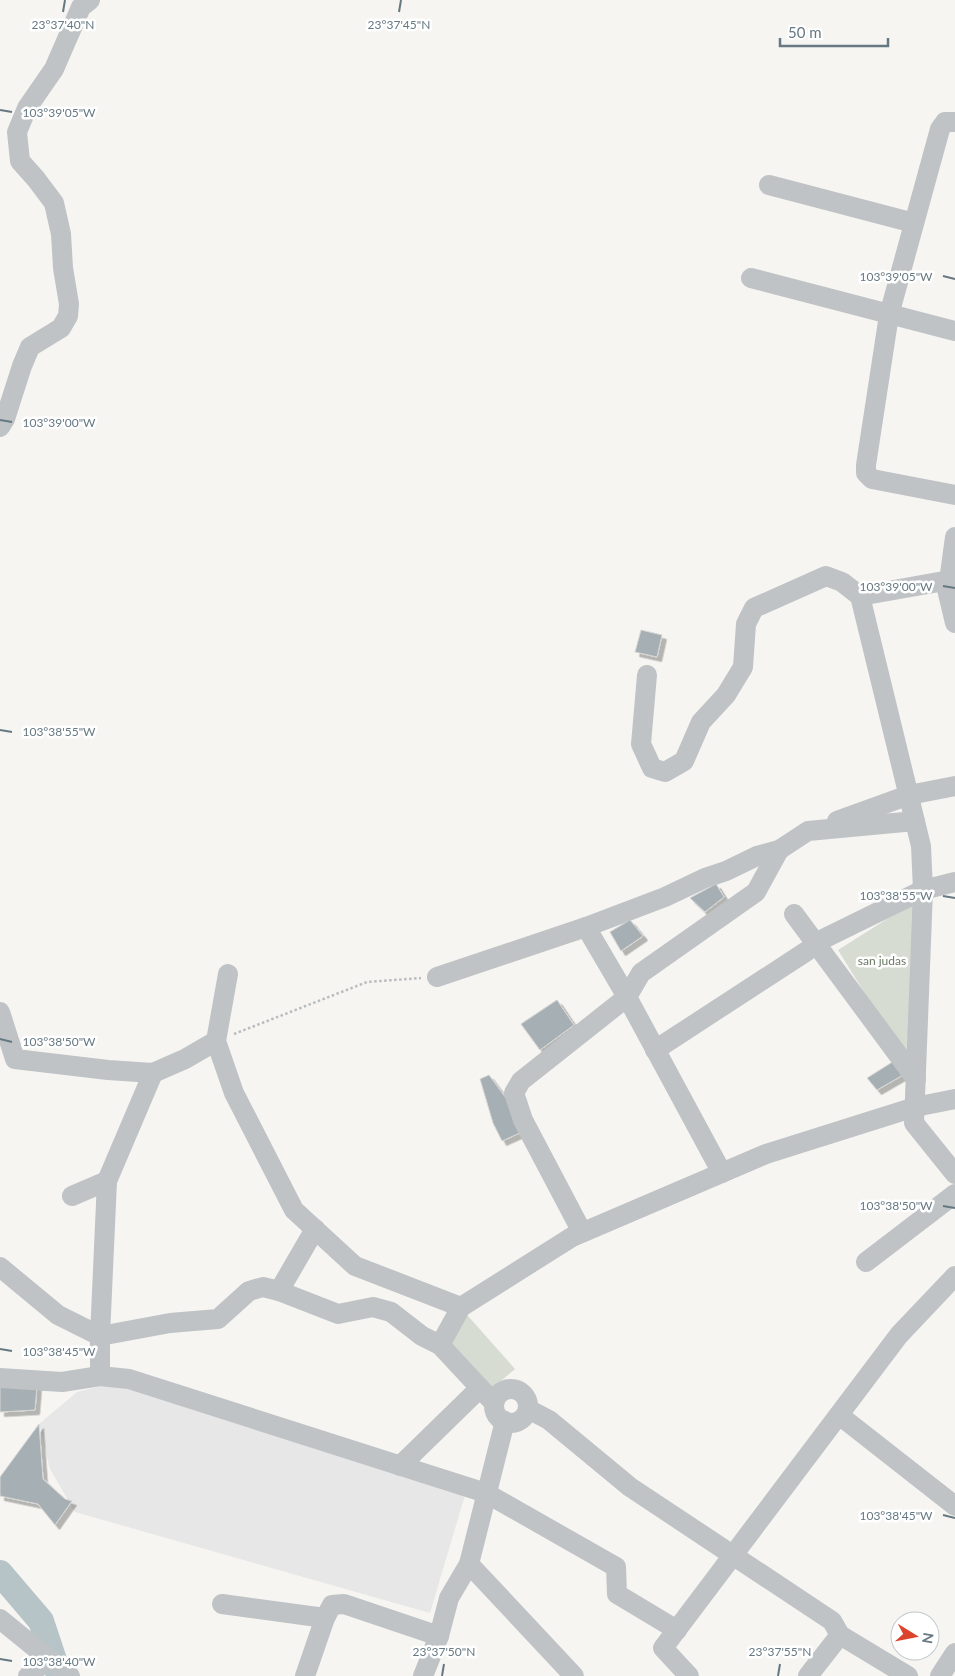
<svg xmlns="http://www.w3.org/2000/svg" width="955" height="1676" font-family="Lato,sans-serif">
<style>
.built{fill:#e6e7e6}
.green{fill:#d7dcd3}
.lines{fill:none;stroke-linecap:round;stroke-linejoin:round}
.river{stroke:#b7c4c7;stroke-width:26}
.building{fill:#a6afb3;stroke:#d7d7d5;filter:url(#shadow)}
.path{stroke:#b9bcbe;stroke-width:2.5;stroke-dasharray:2.5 2.5;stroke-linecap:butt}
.minor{stroke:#bfc3c6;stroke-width:20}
.ticks{fill:none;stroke:#667882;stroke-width:2}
.labels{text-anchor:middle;stroke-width:5;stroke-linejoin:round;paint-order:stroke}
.park-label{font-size:12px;fill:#6a7a64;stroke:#fff}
.ticks-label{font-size:12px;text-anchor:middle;fill:#667882;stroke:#fff;stroke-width:5;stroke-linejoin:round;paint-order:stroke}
</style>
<defs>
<filter id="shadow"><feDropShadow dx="4.5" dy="4.5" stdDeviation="0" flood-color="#0004"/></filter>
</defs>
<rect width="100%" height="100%" fill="#f6f5f2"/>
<!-- built -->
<polygon class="built" points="129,1379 465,1495 430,1613 75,1512 50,1469 39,1424 77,1392"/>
<!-- green -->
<g class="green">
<polygon points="917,900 915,1075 838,950"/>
<polygon points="461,1308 515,1369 487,1393 444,1338"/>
</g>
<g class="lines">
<!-- river -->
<polyline class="river" points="0,1573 41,1621 58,1672 61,1676"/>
</g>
<!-- building -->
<g class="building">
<polygon points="641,630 662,635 657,657 635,652"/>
<polygon points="716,884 724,897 705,912 690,898"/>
<polygon points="716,884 724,897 705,912 690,898"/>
<polygon points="630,920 643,936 621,951 610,932"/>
<polygon points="630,920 643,936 621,951 610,932"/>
<polygon points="557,1000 574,1025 540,1050 521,1024"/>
<polygon points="557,1000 574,1025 540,1050 521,1024"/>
<polygon points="894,1061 903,1075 877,1090 867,1078"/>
<polygon points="489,1075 517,1113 522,1132 502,1141 493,1123 480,1079"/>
<polygon points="0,1381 37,1385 35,1410 0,1412"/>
<polygon points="39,1424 43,1479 65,1499 72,1501 55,1525 38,1504 0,1496 0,1477"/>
</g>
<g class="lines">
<!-- path -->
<polyline class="path" points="234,1034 367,982 421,978"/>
<!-- minor -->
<g class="minor">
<polyline points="955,122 945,122 940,129 889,315 866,465 866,473 872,479 955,495"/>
<polyline points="769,185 914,223"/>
<polyline points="751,278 955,331"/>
<polyline points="0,427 5,419 22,366 30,347 61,328 68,316 69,304 63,268 61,234 54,203 36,179 20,161 17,132 27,108 54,69 81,7 90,0"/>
<polyline points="945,581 955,623"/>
<polyline points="949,581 955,537"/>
<polyline points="860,596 955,579"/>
<polyline points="647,675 641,744 652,768 665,772 684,761 701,722 726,695 743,667 746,624 754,608 826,576 842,582 860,596 921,846 923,890 914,1123 955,1174"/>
<polyline points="837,821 909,795 955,786"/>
<polyline points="794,914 916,1079"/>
<polyline points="815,943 923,890 955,882"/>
<polyline points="228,974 216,1041 234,1093 294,1210 355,1266 461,1307"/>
<polyline points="437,977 586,927"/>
<polyline points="0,1012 15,1059 108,1070 153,1073 185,1059 216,1041"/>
<polyline points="655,1050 807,951"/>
<polyline points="722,1173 627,997 586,927 665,897 705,878 726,871 757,856 779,850 808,831 915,821"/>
<polyline points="107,1181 153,1073"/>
<polyline points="582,1232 523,1120 514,1093 521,1081 627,997 641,973 756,892 779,850"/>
<polyline points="866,1262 955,1194"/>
<polyline points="0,1267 58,1315 100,1336 107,1181 72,1196"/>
<polyline points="279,1291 315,1229"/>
<polyline points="440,1345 461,1307 572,1237 766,1154 915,1107 955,1099"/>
<polyline points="100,1376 100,1336 170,1323 218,1319 249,1291 263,1287 279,1291 338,1314 373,1307 391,1312 422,1336 440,1345 494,1403"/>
<polyline points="0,1378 62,1382 100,1376 129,1379 486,1493 616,1567 617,1594 677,1630"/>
<circle cx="511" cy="1406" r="17"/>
<polyline points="528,1409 549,1420 630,1487 832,1621 840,1635 908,1676"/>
<polyline points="839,1415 955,1506"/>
<polyline points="400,1466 480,1388"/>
<polyline points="469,1564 574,1676"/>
<polyline points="222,1604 325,1618"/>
<polyline points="0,1619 70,1676"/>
<polyline points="28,1676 48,1659"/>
<polyline points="305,1676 325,1618 332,1605 344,1604 439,1636"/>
<polyline points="423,1676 439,1636 449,1598 469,1564 505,1421"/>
<polyline points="689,1676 663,1648 899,1335 955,1276"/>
<polyline points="808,1676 840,1635"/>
<polyline points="940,1676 955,1653"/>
</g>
</g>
<!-- ticks -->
<path class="ticks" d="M63,12l2,-12M399,12l2,-12M0,110l12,2M943,276l12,3M0,420l12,2M943,586l12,2M0,730l12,2M943,896l12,2M0,1039l12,3M943,1206l12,2M0,1349l12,2M943,1515l12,3M0,1659l12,2M442,1676l2,-12M778,1676l2,-12"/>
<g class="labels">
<!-- park labels -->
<g class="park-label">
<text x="882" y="965">san judas</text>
</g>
</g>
<g class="ticks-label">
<text x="63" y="29">23°37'40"N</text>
<text x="399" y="29">23°37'45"N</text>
<text x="59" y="117">103°39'05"W</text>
<text x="896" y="281">103°39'05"W</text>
<text x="59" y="427">103°39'00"W</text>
<text x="896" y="591">103°39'00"W</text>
<text x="59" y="736">103°38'55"W</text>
<text x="896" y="900">103°38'55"W</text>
<text x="59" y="1046">103°38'50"W</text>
<text x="896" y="1210">103°38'50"W</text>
<text x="59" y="1356">103°38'45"W</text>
<text x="896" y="1520">103°38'45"W</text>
<text x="444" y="1656">23°37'50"N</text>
<text x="780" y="1656">23°37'55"N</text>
<text x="59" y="1666">103°38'40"W</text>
</g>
<!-- north arrow -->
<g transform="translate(915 1636) rotate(100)"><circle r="24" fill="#ffffff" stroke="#c2c9cd"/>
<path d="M0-4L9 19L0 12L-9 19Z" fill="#dc452c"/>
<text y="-8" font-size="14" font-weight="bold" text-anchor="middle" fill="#667882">N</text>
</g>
<!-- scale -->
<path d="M780 38v8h108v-8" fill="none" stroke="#667882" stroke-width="2.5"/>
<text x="788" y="38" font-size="15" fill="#667882" stroke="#ffffff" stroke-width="4" paint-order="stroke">50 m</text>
</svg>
